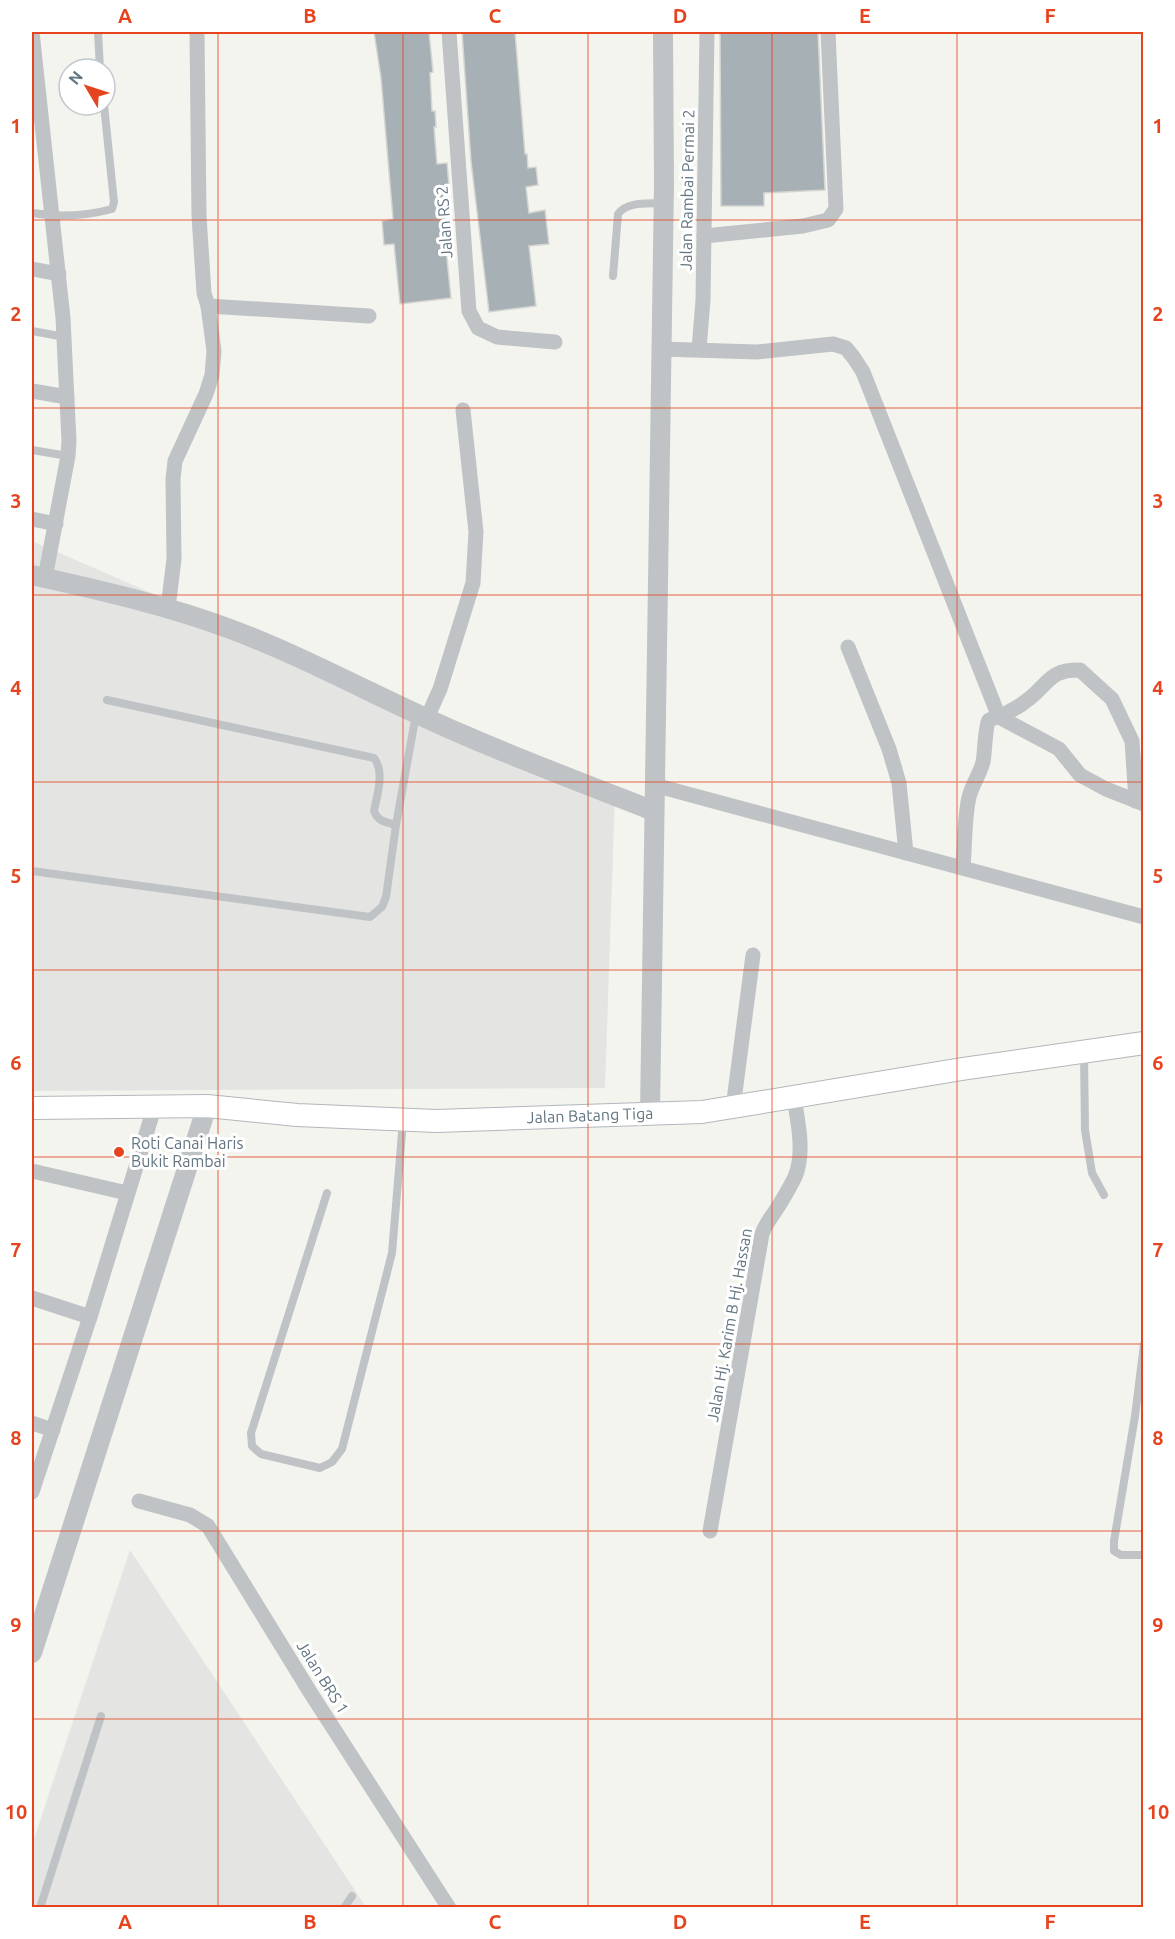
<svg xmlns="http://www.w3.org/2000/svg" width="1175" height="1939" font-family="Ubuntu,sans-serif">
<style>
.built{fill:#e4e5e3}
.building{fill:#a7b0b4;stroke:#d5d5d2;stroke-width:1.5}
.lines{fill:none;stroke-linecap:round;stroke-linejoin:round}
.secondary-casing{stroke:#b1b7bb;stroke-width:24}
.service{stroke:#bfc3c6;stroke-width:8}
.minor{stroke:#bfc3c6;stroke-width:15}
.tertiary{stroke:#bfc3c6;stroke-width:20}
.secondary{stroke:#fff;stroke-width:22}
.grid{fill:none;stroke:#e5441e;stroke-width:1.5;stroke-opacity:0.55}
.poi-dot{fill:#e5441e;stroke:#fff;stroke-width:2}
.labels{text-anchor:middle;stroke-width:6;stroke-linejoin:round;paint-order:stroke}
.street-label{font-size:16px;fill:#627581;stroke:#fff}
.poi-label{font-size:16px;fill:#627581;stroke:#fff;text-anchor:start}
.neatline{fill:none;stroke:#e5441e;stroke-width:2}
.grid-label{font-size:20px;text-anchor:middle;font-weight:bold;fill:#e5441e}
</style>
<rect width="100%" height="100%" fill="#f4f4ef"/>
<!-- built -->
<g class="built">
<polygon points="32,541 615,795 605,1088 32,1091"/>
<polygon points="130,1550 366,1907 32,1908 32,1845"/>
</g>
<!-- building -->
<g class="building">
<polygon points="374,32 429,32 433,72 430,73 432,111 435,111 436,127 434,127 437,164 447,163 449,186 443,186 447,239 445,239 451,298 400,304 394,244 384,245 382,221 393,219 381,78"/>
<polygon points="462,32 515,32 525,154 527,154 528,168 536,167 538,185 526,187 529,213 545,210 549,244 529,246 536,306 489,312 471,161"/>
<polygon points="720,32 818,32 825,190 764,193 764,206 721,206"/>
</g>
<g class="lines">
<defs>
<polyline id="secondary" points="32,1108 207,1106 297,1115 436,1121 702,1112 962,1069 1144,1043"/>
</defs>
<!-- secondary casing -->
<use href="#secondary" class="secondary-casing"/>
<!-- service -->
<g class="service">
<polyline points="98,32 100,69"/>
<path d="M32,213c25,4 54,3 80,-4l2,-7 -10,-97"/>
<path d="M613,276l5,-62c9,-13 30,-10 45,-11"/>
<polyline points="32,331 65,337"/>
<polyline points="32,450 68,456"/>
<path d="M107,700l267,58c11,14 3,37 0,53 4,11 12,11 22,14"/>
<polyline points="32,871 370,917 382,907 386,897 396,825 416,714"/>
<polyline points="1084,1053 1085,1130 1092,1173 1104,1195"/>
<polyline points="327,1193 251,1433 252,1446 261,1454 320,1468 332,1462 342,1449 392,1253 403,1121"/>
<polyline points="1144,1344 1135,1416 1114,1541 1114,1551 1121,1555 1144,1555"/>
<polyline points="40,1908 101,1716"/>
<polyline points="344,1908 352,1896"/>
</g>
<!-- minor -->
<g class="minor">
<polyline points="32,32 63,318 69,441 68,456 45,578"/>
<polyline points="449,32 469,311 478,328 497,337 555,342"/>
<polyline points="704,236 803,226 828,220 836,209 828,32"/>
<polyline points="32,269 59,274"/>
<polyline points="208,306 369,316"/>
<polyline points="661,349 757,352 833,344 846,348 854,358 863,372 999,717 1059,749 1080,775 1106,789 1144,804"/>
<polyline points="699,349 703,300 707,32"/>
<polyline points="32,391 67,397"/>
<polyline points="32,519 56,524"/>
<polyline points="168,608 174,559 173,479 175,461 206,394 212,375 214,351 208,306 204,293 199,216 197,32"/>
<polyline points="848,647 889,749 899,783 906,853"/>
<polyline points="427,718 440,689 473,583 476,532 463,410"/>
<polyline points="654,785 1144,917"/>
<path d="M963,868c2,-23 1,-48 6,-71 3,-12 11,-23 14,-35 2,-10 2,-36 6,-42 15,-5 28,-11 41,-22 19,-16 22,-29 50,-28l32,29 20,42 4,60"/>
<polyline points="733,1108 753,955"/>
<polyline points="32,1171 127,1193"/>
<polyline points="32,1298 90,1317"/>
<polyline points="32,1423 53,1430"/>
<polyline points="32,1492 90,1317 155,1105"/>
<polyline points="139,1501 190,1515 208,1526 310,1692 449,1908"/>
<path d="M710,1531l52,-297c4,-12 13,-21 19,-32 5,-8 10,-17 14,-25 10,-25 3,-54 -1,-79"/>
</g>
<!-- tertiary -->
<g class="tertiary">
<path d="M32,575c67,15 135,30 201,55 79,30 153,72 231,105 62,27 126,51 190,76"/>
<polyline points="650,1113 664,184 663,32"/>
<polyline points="32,1653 207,1106"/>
</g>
<!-- secondary -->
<use href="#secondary" class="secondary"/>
</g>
<!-- grid -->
<path class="grid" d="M218,32v1876M403,32v1876M588,32v1876M772,32v1876M957,32v1876M32,220h1112M32,408h1112M32,595h1112M32,782h1112M32,970h1112M32,1157h1112M32,1344h1112M32,1531h1112M32,1719h1112"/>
<!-- markers -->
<circle class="poi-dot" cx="119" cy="1152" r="6"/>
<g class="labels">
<!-- street labels -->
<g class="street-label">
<text transform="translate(687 190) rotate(-89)" y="6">Jalan Rambai Permai 2</text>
<text transform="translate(444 222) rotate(-94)" y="6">Jalan RS 2</text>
<text transform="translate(590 1115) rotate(-2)" y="6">Jalan Batang Tiga</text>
<text transform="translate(729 1325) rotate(-80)" y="6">Jalan Hj. Karim B Hj. Hassan</text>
<text transform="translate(323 1677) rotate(58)" y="6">Jalan BRS 1</text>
</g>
<!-- poi labels -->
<g class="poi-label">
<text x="131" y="1149">Roti Canai Haris<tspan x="131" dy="18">Bukit Rambai</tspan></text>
</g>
</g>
<!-- border -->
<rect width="1175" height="1939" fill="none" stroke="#ffffff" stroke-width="66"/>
<!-- north arrow -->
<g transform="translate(87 87) rotate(309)"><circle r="28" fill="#ffffff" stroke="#c0c8cd" stroke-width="1.5"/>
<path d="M0-4.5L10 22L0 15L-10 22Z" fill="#e5441e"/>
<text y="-9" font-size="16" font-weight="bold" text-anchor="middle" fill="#627581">N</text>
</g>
<rect x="33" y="33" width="1109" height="1873" class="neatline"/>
<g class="grid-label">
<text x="125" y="23">A</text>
<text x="310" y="23">B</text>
<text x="495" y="23">C</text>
<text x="680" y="23">D</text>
<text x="865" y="23">E</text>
<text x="1050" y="23">F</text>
<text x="16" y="133">1</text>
<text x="1158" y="133">1</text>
<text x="16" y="321">2</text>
<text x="1158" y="321">2</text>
<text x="16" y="508">3</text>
<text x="1158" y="508">3</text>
<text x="16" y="695">4</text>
<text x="1158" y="695">4</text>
<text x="16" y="883">5</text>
<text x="1158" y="883">5</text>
<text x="16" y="1070">6</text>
<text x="1158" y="1070">6</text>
<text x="16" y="1257">7</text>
<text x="1158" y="1257">7</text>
<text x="16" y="1445">8</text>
<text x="1158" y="1445">8</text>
<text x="16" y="1632">9</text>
<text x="1158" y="1632">9</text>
<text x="16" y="1819">10</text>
<text x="1158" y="1819">10</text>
<text x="125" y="1929">A</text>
<text x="310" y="1929">B</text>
<text x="495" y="1929">C</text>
<text x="680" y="1929">D</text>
<text x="865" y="1929">E</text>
<text x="1050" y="1929">F</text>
</g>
</svg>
